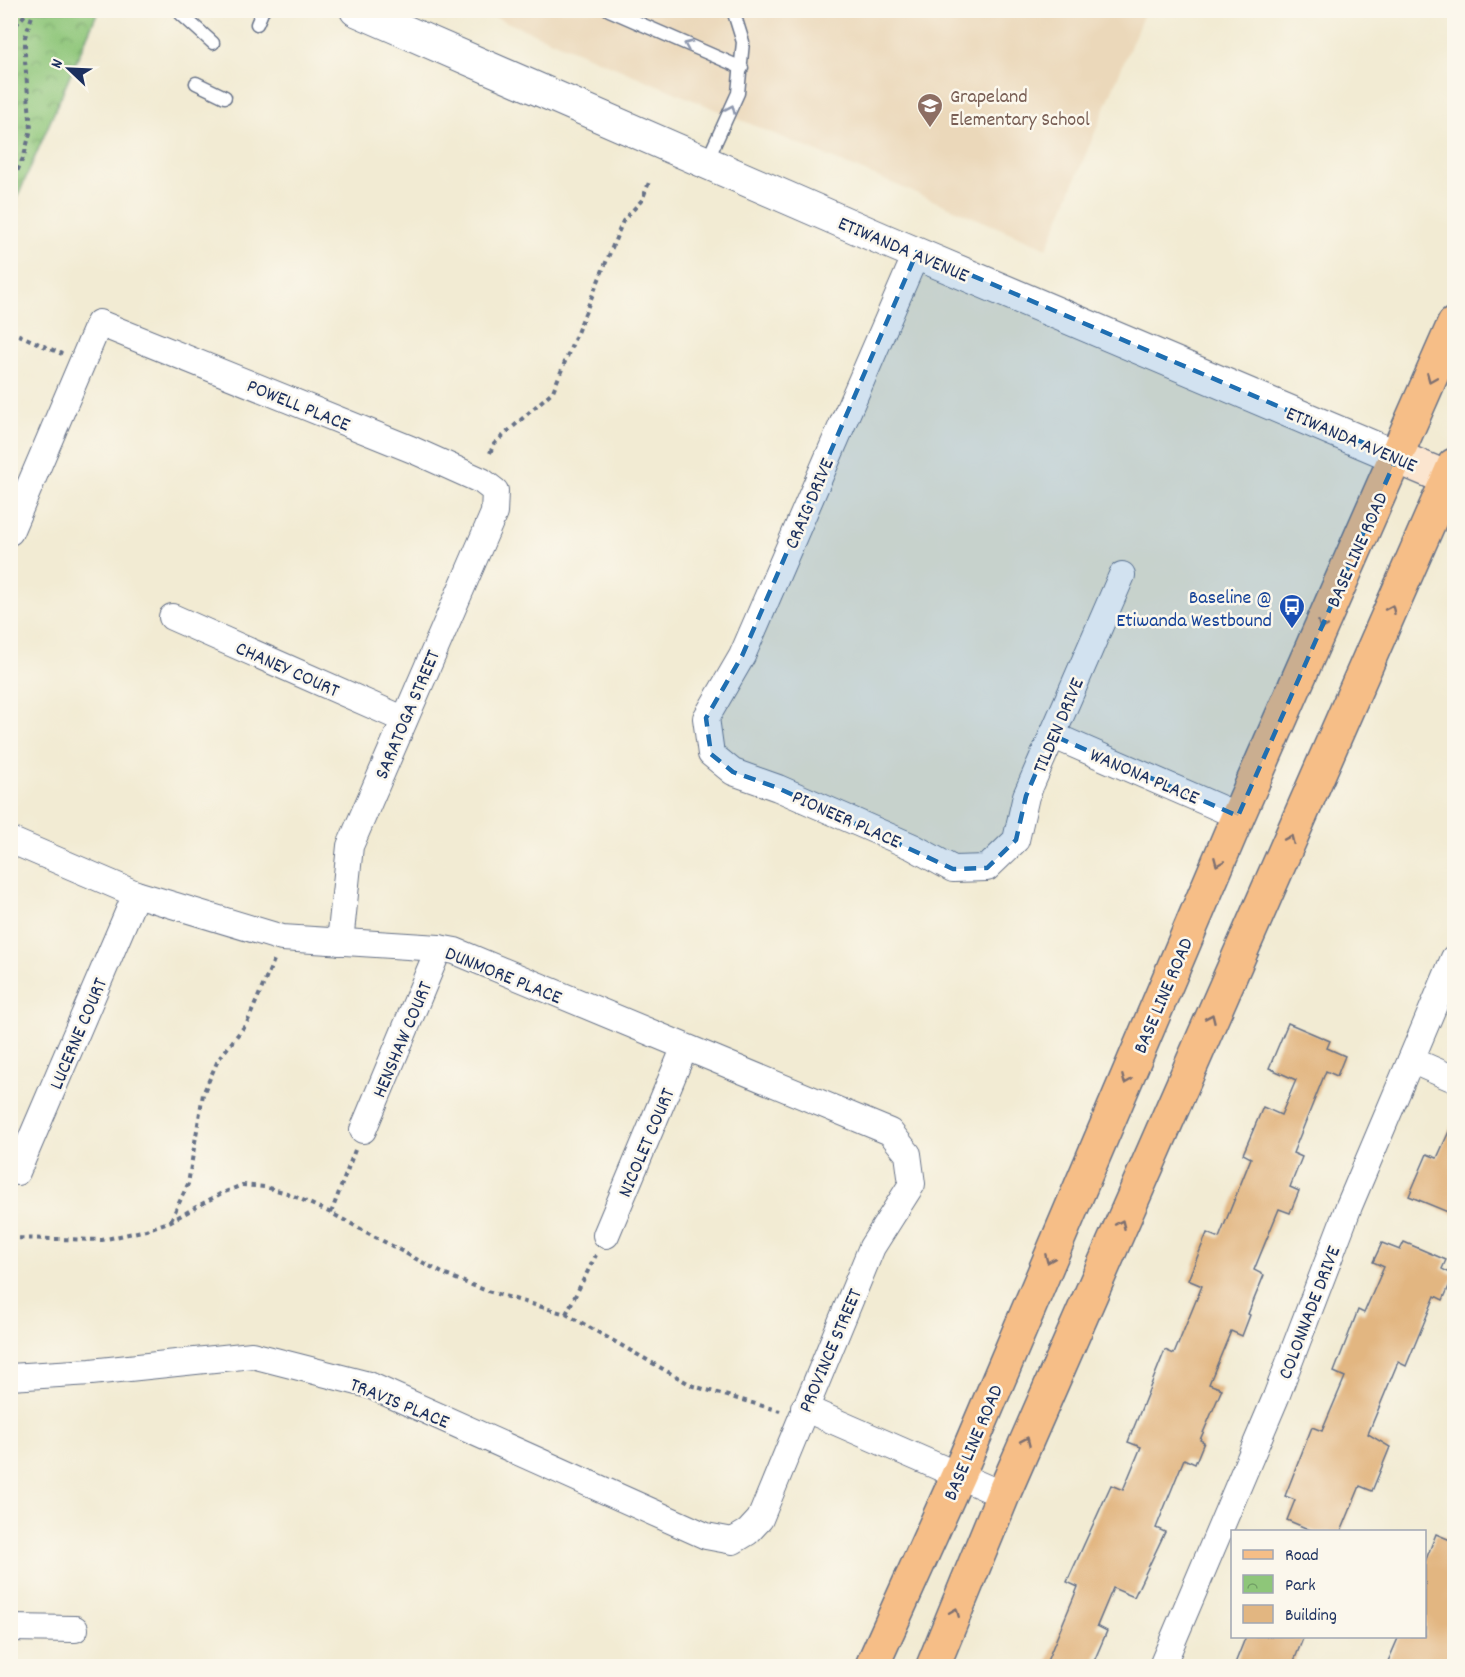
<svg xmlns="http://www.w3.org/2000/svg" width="1465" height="1677" font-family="Dekko,sans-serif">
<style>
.built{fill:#ebd8ba}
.park{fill:url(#park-crowns);stroke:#547a6c;stroke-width:1.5}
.building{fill:#e2b681}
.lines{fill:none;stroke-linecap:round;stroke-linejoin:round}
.service-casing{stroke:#667187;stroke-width:15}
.minor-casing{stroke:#667187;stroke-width:28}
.tertiary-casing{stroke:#667187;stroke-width:34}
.secondary-casing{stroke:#667187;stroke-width:36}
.primary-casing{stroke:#667187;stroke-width:36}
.path{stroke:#667187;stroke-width:4;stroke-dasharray:4.5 4.5;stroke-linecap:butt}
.service{stroke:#fff;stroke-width:12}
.minor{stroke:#fff;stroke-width:26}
.tertiary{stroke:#fff;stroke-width:32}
.secondary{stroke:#fbe5cf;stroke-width:33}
.primary{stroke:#f6be87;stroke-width:33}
.oneway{stroke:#8d97ae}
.oneway2{stroke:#7e6f70}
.marked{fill:#1f6fb2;fill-opacity:0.2;stroke:#1f6fb2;stroke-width:4.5;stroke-dasharray:12 8;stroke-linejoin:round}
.labels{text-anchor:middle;stroke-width:5;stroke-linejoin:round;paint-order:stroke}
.education-label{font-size:20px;fill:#785e54;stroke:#fbf7ec;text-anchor:start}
.street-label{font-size:20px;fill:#1b2f5e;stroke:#fbf7ec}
.transit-label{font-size:20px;fill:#164399;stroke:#fbf7ec;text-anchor:end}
</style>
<defs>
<pattern id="park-crowns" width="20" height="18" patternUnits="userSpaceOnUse" patternTransform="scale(1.5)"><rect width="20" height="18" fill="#8ec679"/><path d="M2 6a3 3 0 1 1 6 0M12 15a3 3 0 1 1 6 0" fill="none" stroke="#73a166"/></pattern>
</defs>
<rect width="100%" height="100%" fill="#fbf7ec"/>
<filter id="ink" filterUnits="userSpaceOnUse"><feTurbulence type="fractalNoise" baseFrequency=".0167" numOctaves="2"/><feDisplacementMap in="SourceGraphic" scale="12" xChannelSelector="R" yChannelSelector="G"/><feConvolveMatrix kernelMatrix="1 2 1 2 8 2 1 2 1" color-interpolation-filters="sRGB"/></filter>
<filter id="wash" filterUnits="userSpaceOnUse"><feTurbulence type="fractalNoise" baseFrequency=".008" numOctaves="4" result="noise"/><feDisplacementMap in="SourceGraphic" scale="24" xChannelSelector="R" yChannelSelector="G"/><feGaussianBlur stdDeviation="1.35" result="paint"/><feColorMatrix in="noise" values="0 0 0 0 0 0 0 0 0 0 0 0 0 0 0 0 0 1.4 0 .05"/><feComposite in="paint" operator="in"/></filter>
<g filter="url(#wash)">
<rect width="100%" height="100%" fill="#f2ebd3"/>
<!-- built -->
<polygon class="built" points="480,11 1145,11 1047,248"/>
<!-- park -->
<polygon class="park" points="11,10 98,11 11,212 10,11"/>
<g id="blocks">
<!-- building -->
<g class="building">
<polygon points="1288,1023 1330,1041 1327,1048 1345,1056 1337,1076 1326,1071 1293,1153 1302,1157 1290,1187 1299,1191 1290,1213 1279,1209 1254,1270 1264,1275 1248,1314 1250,1315 1242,1336 1231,1331 1209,1384 1222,1389 1200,1440 1204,1442 1195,1464 1184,1459 1156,1528 1165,1532 1134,1597 1113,1588 1097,1626 1107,1631 1092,1666 1045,1666 1078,1587 1067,1582 1111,1485 1123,1490 1141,1447 1128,1442 1165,1350 1174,1354 1202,1286 1188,1280 1207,1233 1219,1238 1251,1158 1243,1154 1263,1107 1281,1115 1296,1080 1269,1068"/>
<polygon points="1455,1118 1455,1215 1409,1196 1427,1154 1437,1158"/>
<polygon points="1404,1242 1446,1260 1442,1269 1454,1275 1443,1300 1435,1296 1406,1366 1398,1362 1368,1434 1390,1447 1372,1491 1360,1486 1341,1532 1315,1532 1287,1520 1295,1500 1285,1496 1312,1427 1322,1431 1345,1377 1334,1372 1358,1310 1364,1313 1384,1267 1373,1262 1382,1243 1400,1250"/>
<polygon points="1436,1534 1455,1542 1455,1666 1386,1666 1399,1636 1425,1636 1425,1562"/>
<polygon points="1246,1636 1304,1636 1292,1666 1234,1666"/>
</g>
</g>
</g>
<g filter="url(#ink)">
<use href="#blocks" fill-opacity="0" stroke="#667187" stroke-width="1.5"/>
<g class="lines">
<defs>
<g id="service">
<polyline points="180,10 181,14 213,43"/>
<polyline points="609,10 742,68"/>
<polyline points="257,24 263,10"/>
<polyline points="196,83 225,97"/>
<polyline points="707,161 738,93 743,42 733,10"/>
</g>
<g id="minor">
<polyline points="917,252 742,656 706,718 711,754 733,772 778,788 913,847 953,869 987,868 1016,840 1026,796 1122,575"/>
<polyline points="10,532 99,323 413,450 482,481 495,491 494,513 350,846 340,942"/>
<polyline points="172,617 403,719"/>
<polyline points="1052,735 1238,816"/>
<polyline points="10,840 136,894 282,938 439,948 455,951 890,1132 908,1154 912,1184 872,1247 760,1519 748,1532 733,1541 706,1536 369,1385 252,1355 91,1372 10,1377"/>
<polyline points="1411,1060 1454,1079"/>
<polyline points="363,1130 439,948"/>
<polyline points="17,1172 136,894"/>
<polyline points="606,1235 684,1049"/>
<polyline points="804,1408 1003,1495"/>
<polyline points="10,1628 75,1629"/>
<polyline points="1162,1666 1276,1397 1349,1206 1454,958"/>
</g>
<polyline id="tertiary" points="356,10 882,239 1397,457"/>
<polyline id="secondary" points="1397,457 1454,481"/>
<g id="primary">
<polyline points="872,1666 959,1473 1238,816 1454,324"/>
<polyline points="933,1666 1003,1495 1454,465"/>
</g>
</defs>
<!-- service casing -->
<use href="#service" class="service-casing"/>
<!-- minor casing -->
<use href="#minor" class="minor-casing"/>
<!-- tertiary casing -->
<use href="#tertiary" class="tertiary-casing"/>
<!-- secondary casing -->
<use href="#secondary" class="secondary-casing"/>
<!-- primary casing -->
<use href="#primary" class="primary-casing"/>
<!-- path -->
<g class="path">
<polyline points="10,32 29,10"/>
<polyline points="10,187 24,156 31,129 25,61 25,37 34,10"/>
<polyline points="10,331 62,354"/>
<polyline points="490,453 494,444 553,391 623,221 642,200 650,180"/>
<polyline points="331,1213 355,1150"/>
<polyline points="171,1220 188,1184 203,1094 218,1060 247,1023 274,960"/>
<polyline points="10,1238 102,1240 146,1230 171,1221 220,1194 242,1185 265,1187 287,1193 331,1213 446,1275 487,1291 566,1314 693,1386 780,1411"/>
<polyline points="566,1314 596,1255"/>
</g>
<!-- service -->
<use href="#service" class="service"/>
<!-- minor -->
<use href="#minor" class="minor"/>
<!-- tertiary -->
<use href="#tertiary" class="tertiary"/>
<!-- secondary -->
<use href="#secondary" class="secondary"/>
<!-- primary -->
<use href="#primary" class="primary"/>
</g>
<!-- one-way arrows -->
<defs><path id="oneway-chevron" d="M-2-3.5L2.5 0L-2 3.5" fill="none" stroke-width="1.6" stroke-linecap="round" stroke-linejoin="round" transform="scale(1.5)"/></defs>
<g class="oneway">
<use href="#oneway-chevron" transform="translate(688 45) rotate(-156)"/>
<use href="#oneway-chevron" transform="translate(731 109) rotate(-66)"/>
</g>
<g class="oneway2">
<use href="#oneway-chevron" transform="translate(1431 378) rotate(113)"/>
<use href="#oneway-chevron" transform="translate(1391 609) rotate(-66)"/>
<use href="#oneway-chevron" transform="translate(1322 626) rotate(114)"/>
<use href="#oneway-chevron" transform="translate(1290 839) rotate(-66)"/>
<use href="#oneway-chevron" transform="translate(1218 862) rotate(113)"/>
<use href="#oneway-chevron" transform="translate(1211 1018) rotate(-66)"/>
<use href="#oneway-chevron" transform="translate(1126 1080) rotate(113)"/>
<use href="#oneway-chevron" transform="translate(1121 1224) rotate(-66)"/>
<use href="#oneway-chevron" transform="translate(1049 1259) rotate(113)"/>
<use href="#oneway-chevron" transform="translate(1026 1441) rotate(-66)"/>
<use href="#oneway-chevron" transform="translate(955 1612) rotate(-68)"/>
</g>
</g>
<!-- marked area -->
<path class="marked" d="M917,252l480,205 -159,359 -186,-81 -26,61 -10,44 -29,28 -34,1 -175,-81 -45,-16 -22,-18 -5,-36 36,-62z"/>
<!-- icons -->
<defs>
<symbol id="school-pin" viewBox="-11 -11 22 30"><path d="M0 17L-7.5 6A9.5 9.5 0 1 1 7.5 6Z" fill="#8d6e63" stroke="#fbf7ec"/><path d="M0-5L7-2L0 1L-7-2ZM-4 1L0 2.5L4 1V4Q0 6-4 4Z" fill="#fff"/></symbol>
<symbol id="bus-pin" viewBox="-11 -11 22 30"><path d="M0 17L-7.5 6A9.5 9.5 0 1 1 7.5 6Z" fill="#1a4fb4" stroke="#fbf7ec"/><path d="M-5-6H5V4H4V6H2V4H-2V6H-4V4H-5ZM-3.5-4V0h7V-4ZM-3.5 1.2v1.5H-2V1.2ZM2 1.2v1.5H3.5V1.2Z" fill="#fff"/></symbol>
</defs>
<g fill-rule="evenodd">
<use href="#school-pin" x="915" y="91" width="30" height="40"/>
<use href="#bus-pin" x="1277" y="592" width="30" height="40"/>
</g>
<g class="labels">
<!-- education labels -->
<g class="education-label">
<text x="950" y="102">Grapeland<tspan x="950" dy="23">Elementary School</tspan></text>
</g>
<!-- street labels -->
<g class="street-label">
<text transform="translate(904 248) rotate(23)" y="7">ETIWANDA AVENUE</text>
<text transform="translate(299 404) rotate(22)" y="7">POWELL PLACE</text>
<text transform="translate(1352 438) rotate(23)" y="7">ETIWANDA AVENUE</text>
<text transform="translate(808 503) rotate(-67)" y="7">CRAIG DRIVE</text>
<text transform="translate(1356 549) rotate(-66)" y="7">BASE LINE ROAD</text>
<text transform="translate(288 668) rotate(24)" y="7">CHANEY COURT</text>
<text transform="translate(406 714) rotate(-67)" y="7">SARATOGA STREET</text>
<text transform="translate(1057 725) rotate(-67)" y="7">TILDEN DRIVE</text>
<text transform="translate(1145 775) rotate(23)" y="7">WANONA PLACE</text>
<text transform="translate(847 818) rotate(24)" y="7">PIONEER PLACE</text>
<text transform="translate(504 974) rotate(22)" y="7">DUNMORE PLACE</text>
<text transform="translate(1162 995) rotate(-67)" y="7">BASE LINE ROAD</text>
<text transform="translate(77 1033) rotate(-67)" y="7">LUCERNE COURT</text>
<text transform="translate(401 1039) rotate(-67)" y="7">HENSHAW COURT</text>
<text transform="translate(645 1142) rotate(-67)" y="7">NICOLET COURT</text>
<text transform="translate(1308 1312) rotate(-69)" y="7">COLONNADE DRIVE</text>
<text transform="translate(829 1350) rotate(-67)" y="7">PROVINCE STREET</text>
<text transform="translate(400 1402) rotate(22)" y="7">TRAVIS PLACE</text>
<text transform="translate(972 1442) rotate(-67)" y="7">BASE LINE ROAD</text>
</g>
<!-- transit labels -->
<g class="transit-label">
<text x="1272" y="603">Baseline @<tspan x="1272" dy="23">Etiwanda Westbound</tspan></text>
</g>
</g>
<!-- margin -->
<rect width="1465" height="1677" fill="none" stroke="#fbf7ec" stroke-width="36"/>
<!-- legend -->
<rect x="1231" y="1530" width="195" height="108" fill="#fbf7ec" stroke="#a1a7b3" stroke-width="1.5"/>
<rect x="1243" y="1550" width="30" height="9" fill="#f6be87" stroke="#a1a7b3" stroke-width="1.5"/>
<text x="1285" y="1560" font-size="18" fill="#1b2f5e">Road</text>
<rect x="1243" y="1575" width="30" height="18" fill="url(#park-crowns)" stroke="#a1a7b3" stroke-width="1.5"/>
<text x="1285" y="1590" font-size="18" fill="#1b2f5e">Park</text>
<rect x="1243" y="1605" width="30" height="18" fill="#e2b681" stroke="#a1a7b3" stroke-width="1.5"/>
<text x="1285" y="1620" font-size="18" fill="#1b2f5e">Building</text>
<!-- north arrow -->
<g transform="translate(69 69) rotate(293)" stroke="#fbf7ec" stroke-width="4.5" paint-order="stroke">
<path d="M0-4.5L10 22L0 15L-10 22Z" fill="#1b2f5e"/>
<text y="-9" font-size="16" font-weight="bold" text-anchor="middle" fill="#1b2f5e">N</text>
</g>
</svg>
